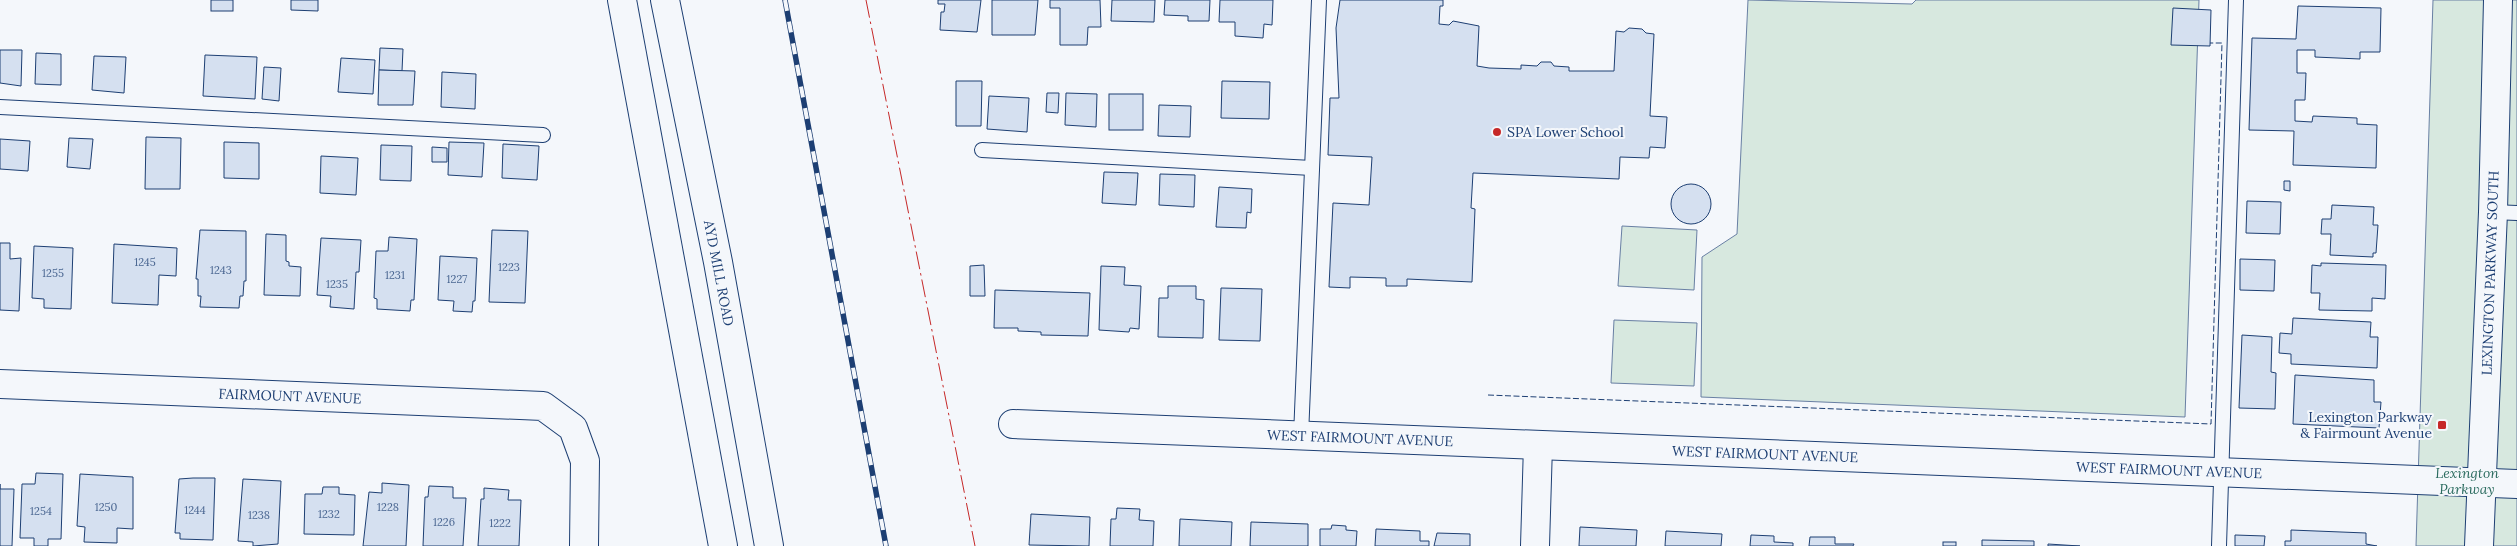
<svg xmlns="http://www.w3.org/2000/svg" width="2517" height="546" font-family="Lora,serif">
<style>
.green{fill:#d7e8df;stroke:#687fa3}
.building{fill:#d5e0f0;stroke:#1d3f73}
.lines{fill:none;stroke-linecap:round;stroke-linejoin:round}
.lane-casing{stroke:#1d3f73;stroke-width:16}
.street-casing{stroke:#1d3f73;stroke-width:30}
.secondary-casing{stroke:#1d3f73;stroke-width:30}
.lane{stroke:#f4f7fb;stroke-width:14}
.street{stroke:#f4f7fb;stroke-width:28}
.secondary{stroke:#f4f7fb;stroke-width:28}
.rail-casing{stroke:#1d3f73;stroke-width:5.5}
.rail{stroke:#f4f7fb;stroke-width:4;stroke-dasharray:11;stroke-linecap:butt}
.fence{stroke:#1d3f73;stroke-width:1;stroke-dasharray:6 2.5;stroke-linecap:butt}
.power{stroke:#c62828;stroke-width:1;stroke-dasharray:18 4 2.5 4;stroke-linecap:butt}
.poi-dot{fill:#c62828;stroke:#f4f7fb;stroke-width:2}
.labels{text-anchor:middle;stroke-width:4;stroke-linejoin:round;paint-order:stroke}
.number-label{font-size:11px;fill:#4b6792}
.poi-label{font-size:14px;fill:#1d3f73;stroke:#f4f7fb;text-anchor:start}
.street-label{font-size:14px;fill:#1d3f73;stroke:#f4f7fb}
.park-label{font-size:14px;font-style:italic;fill:#2c6c60;stroke:#f4f7fb}
</style>
<rect width="100%" height="100%" fill="#f4f7fb"/>
<!-- green -->
<g class="green">
<polygon points="1748,0 1912,4 1916,0 2199,0 2185,417 1701,397 1702,257 1737,234"/>
<polygon points="2433,0 2517,0 2517,546 2416,546"/>
<polygon points="1622,226 1697,230 1694,290 1618,286"/>
<polygon points="1614,320 1697,323 1694,386 1611,383"/>
</g>
<!-- building -->
<g class="building">
<rect x="211" y="0" width="22" height="11"/>
<polygon points="291,0 318,0 318,11 291,10"/>
<polygon points="938,0 981,0 977,32 940,30 941,12 944,12 945,4 938,4"/>
<polygon points="992,0 1038,0 1035,35 992,35"/>
<polygon points="1050,0 1100,0 1101,27 1088,27 1087,45 1060,45 1060,8 1050,8"/>
<polygon points="1112,0 1155,0 1154,22 1111,21"/>
<polygon points="1165,0 1210,0 1209,21 1188,21 1188,16 1164,15"/>
<polygon points="1220,0 1273,0 1272,25 1264,24 1263,38 1235,36 1235,22 1219,22"/>
<polygon points="1340,0 1443,0 1443,6 1440,6 1439,24 1449,25 1453,21 1479,26 1477,66 1489,68 1521,69 1521,65 1537,66 1541,62 1551,62 1554,66 1569,67 1569,71 1614,71 1616,31 1624,32 1629,28 1642,29 1646,33 1654,34 1650,116 1667,117 1665,148 1650,147 1649,158 1620,157 1619,179 1473,173 1471,208 1475,209 1472,282 1407,279 1407,286 1386,286 1386,278 1350,277 1350,288 1329,287 1333,203 1369,205 1372,157 1328,155 1330,98 1339,98 1336,28"/>
<polygon points="2298,6 2381,8 2380,52 2360,52 2360,59 2315,57 2315,50 2297,50 2297,73 2306,73 2305,100 2295,100 2295,121 2312,122 2313,116 2357,118 2357,124 2377,125 2376,168 2293,165 2294,131 2249,130 2252,38 2296,39"/>
<polygon points="2173,8 2211,10 2210,46 2171,45"/>
<polygon points="380,48 403,49 402,71 379,70"/>
<polygon points="0,50 22,50 21,86 0,83"/>
<polygon points="36,53 61,54 61,85 35,84"/>
<polygon points="205,55 257,57 255,99 203,96"/>
<polygon points="94,56 126,57 124,93 92,90"/>
<polygon points="341,58 375,60 373,94 338,92"/>
<polygon points="264,67 281,68 279,101 262,99"/>
<polygon points="379,70 415,71 413,105 378,105"/>
<polygon points="442,72 476,74 475,109 441,107"/>
<polygon points="956,81 982,81 981,126 956,126"/>
<polygon points="1222,81 1270,82 1269,119 1221,118"/>
<polygon points="1047,93 1059,93 1058,113 1046,112"/>
<polygon points="1066,93 1097,94 1096,127 1065,125"/>
<rect x="1109" y="94" width="34" height="36"/>
<polygon points="989,96 1029,98 1027,132 987,129"/>
<polygon points="1159,105 1191,106 1190,137 1158,136"/>
<polygon points="146,137 181,138 180,189 145,189"/>
<polygon points="69,138 93,139 90,169 67,167"/>
<polygon points="0,139 30,141 28,171 0,169"/>
<polygon points="224,142 259,143 259,179 224,178"/>
<polygon points="449,142 484,143 482,177 448,175"/>
<polygon points="503,144 539,146 537,180 502,178"/>
<polygon points="381,145 412,146 411,181 380,180"/>
<polygon points="432,147 447,148 447,162 432,162"/>
<polygon points="321,156 358,158 356,195 320,193"/>
<polygon points="1104,172 1138,173 1136,205 1102,203"/>
<polygon points="1160,174 1195,175 1194,207 1159,205"/>
<polygon points="2284,181 2290,181 2290,191 2284,190"/>
<circle cx="1691" cy="204" r="20"/>
<polygon points="1219,187 1252,189 1251,213 1247,212 1246,228 1216,227"/>
<polygon points="2247,201 2281,202 2280,234 2246,233"/>
<polygon points="2332,205 2374,207 2373,225 2378,225 2376,253 2373,253 2373,257 2330,255 2331,234 2321,234 2322,219 2331,219"/>
<polygon points="200,230 246,231 246,281 244,281 243,296 240,296 239,308 200,307 201,296 198,296 198,279 196,279"/>
<polygon points="492,230 528,231 525,303 489,302"/>
<polygon points="266,234 286,235 286,261 289,262 289,266 301,267 300,296 264,295"/>
<polygon points="389,237 417,239 414,300 411,300 410,311 377,309 377,299 374,298 376,251 388,251"/>
<polygon points="321,238 361,240 359,272 356,272 354,309 330,307 331,296 317,295"/>
<polygon points="0,243 10,243 10,259 21,258 19,311 0,310"/>
<polygon points="114,244 177,248 176,276 159,275 158,305 112,303"/>
<polygon points="34,246 73,248 71,309 44,308 44,299 32,298"/>
<polygon points="440,256 477,258 475,301 473,301 472,312 453,311 454,301 438,300"/>
<polygon points="2240,259 2275,260 2274,291 2240,290"/>
<polygon points="2321,263 2386,265 2385,299 2372,298 2372,311 2319,310 2320,293 2311,293 2312,265 2321,266"/>
<polygon points="984,265 985,296 970,296 970,266"/>
<polygon points="1101,266 1125,267 1124,285 1141,286 1139,329 1130,328 1129,332 1099,330"/>
<polygon points="1168,286 1196,286 1196,299 1204,300 1203,338 1158,337 1159,298 1168,298"/>
<polygon points="1221,288 1262,289 1260,341 1219,340"/>
<polygon points="995,290 1090,293 1088,336 1041,335 1041,332 1018,331 1018,328 994,328"/>
<polygon points="2293,318 2371,322 2370,337 2378,337 2377,368 2291,364 2291,354 2279,353 2280,333 2292,334"/>
<polygon points="2242,335 2272,337 2271,372 2276,373 2275,409 2239,408"/>
<polygon points="2295,375 2374,380 2374,402 2381,402 2379,428 2293,424"/>
<polygon points="36,473 63,474 61,539 48,539 48,546 34,546 34,538 20,538 22,484 35,484"/>
<polygon points="80,474 133,477 133,529 117,528 117,543 84,542 85,527 77,526"/>
<polygon points="193,478 215,478 213,540 180,539 180,533 175,533 179,479"/>
<polygon points="243,479 281,481 278,544 253,546 253,542 238,541"/>
<polygon points="382,483 409,485 406,546 363,546 369,492 382,493"/>
<polygon points="0,484 0,489 14,489 12,546 0,546"/>
<polygon points="429,486 453,487 453,498 466,498 463,546 423,546 425,497 428,497"/>
<polygon points="323,487 339,487 339,494 355,495 354,535 304,534 305,494 322,494"/>
<polygon points="484,488 509,490 508,500 521,500 519,546 478,546 481,499 484,499"/>
<polygon points="1117,508 1140,509 1139,520 1154,521 1153,546 1110,546 1111,519 1116,519"/>
<polygon points="1031,514 1090,517 1089,546 1029,545"/>
<polygon points="1180,519 1232,522 1231,546 1179,546"/>
<polygon points="1251,522 1308,524 1308,546 1250,546"/>
<polygon points="1332,525 1346,526 1346,530 1357,531 1356,546 1320,546 1320,529 1331,529"/>
<polygon points="1580,527 1637,530 1636,546 1579,546"/>
<polygon points="1376,529 1420,531 1420,541 1429,541 1429,546 1375,546"/>
<polygon points="2291,530 2366,533 2366,544 2377,546 2285,546 2285,541 2291,541"/>
<polygon points="1666,531 1722,534 1721,546 1665,546"/>
<polygon points="1437,533 1470,534 1470,546 1434,546"/>
<polygon points="1751,535 1774,536 1774,542 1793,543 1793,546 1750,546"/>
<polygon points="2235,535 2265,536 2264,546 2235,546"/>
<polygon points="1810,537 1835,537 1835,544 1854,544 1853,546 1809,546"/>
<polygon points="1982,540 2034,541 2034,546 1982,546"/>
<rect x="1943" y="542" width="13" height="4"/>
<polygon points="2048,544 2080,546 2048,546"/>
</g>
<g class="lines">
<defs>
<g id="lane">
<polyline points="0,107 543,135"/>
<polyline points="982,150 1312,168"/>
<polyline points="2493,212 2517,213"/>
<polyline points="1301,436 1319,0"/>
<polyline points="2219,546 2236,0"/>
</g>
<g id="street">
<polyline points="0,384 543,406 573,428 585,461 584,546"/>
<polyline points="1013,424 2517,484"/>
<polyline points="1535,546 1538,445"/>
</g>
<g id="secondary">
<polyline points="622,0 723,546"/>
<polyline points="665,0 718,262 769,546"/>
<polyline points="2479,546 2493,212 2498,0"/>
</g>
</defs>
<!-- lane casing -->
<use href="#lane" class="lane-casing"/>
<!-- street casing -->
<use href="#street" class="street-casing"/>
<!-- secondary casing -->
<use href="#secondary" class="secondary-casing"/>
<!-- lane -->
<use href="#lane" class="lane"/>
<!-- street -->
<use href="#street" class="street"/>
<!-- secondary -->
<use href="#secondary" class="secondary"/>
<defs>
<polyline id="rail" points="785,0 886,546"/>
</defs>
<!-- rail casing -->
<use href="#rail" class="rail-casing"/>
<!-- rail -->
<use href="#rail" class="rail"/>
<!-- fence -->
<polyline class="fence" points="1488,395 2211,424 2222,43 2210,43"/>
<!-- power -->
<polyline class="power" points="866,0 975,546"/>
</g>
<!-- markers -->
<g class="poi-dot">
<circle cx="1497" cy="132" r="5"/>
<rect x="2437" y="420" width="10" height="10" rx="2.5"/>
</g>
<g class="labels">
<!-- number labels -->
<g class="number-label">
<text x="145" y="266">1245</text>
<text x="509" y="271">1223</text>
<text x="221" y="274">1243</text>
<text x="53" y="277">1255</text>
<text x="395" y="279">1231</text>
<text x="457" y="283">1227</text>
<text x="337" y="288">1235</text>
<text x="106" y="511">1250</text>
<text x="388" y="511">1228</text>
<text x="195" y="514">1244</text>
<text x="41" y="515">1254</text>
<text x="329" y="518">1232</text>
<text x="259" y="519">1238</text>
<text x="444" y="526">1226</text>
<text x="500" y="527">1222</text>
</g>
<!-- poi labels -->
<g class="poi-label">
<text x="1507" y="137">SPA Lower School</text>
<text x="2432" y="422" text-anchor="end">Lexington Parkway<tspan x="2432" dy="16">&amp; Fairmount Avenue</tspan></text>
</g>
<!-- street labels -->
<g class="street-label">
<text transform="translate(719 273) rotate(79)" y="5">AYD MILL ROAD</text>
<text transform="translate(2490 273) rotate(-88)" y="5">LEXINGTON PARKWAY SOUTH</text>
<text transform="translate(290 396) rotate(2)" y="5">FAIRMOUNT AVENUE</text>
<text transform="translate(1360 438) rotate(2)" y="5">WEST FAIRMOUNT AVENUE</text>
<text transform="translate(1765 454) rotate(2)" y="5">WEST FAIRMOUNT AVENUE</text>
<text transform="translate(2169 470) rotate(2)" y="5">WEST FAIRMOUNT AVENUE</text>
</g>
<!-- park labels -->
<g class="park-label">
<text x="2467" y="478">Lexington<tspan x="2467" dy="16">Parkway</tspan></text>
</g>
</g>
</svg>
